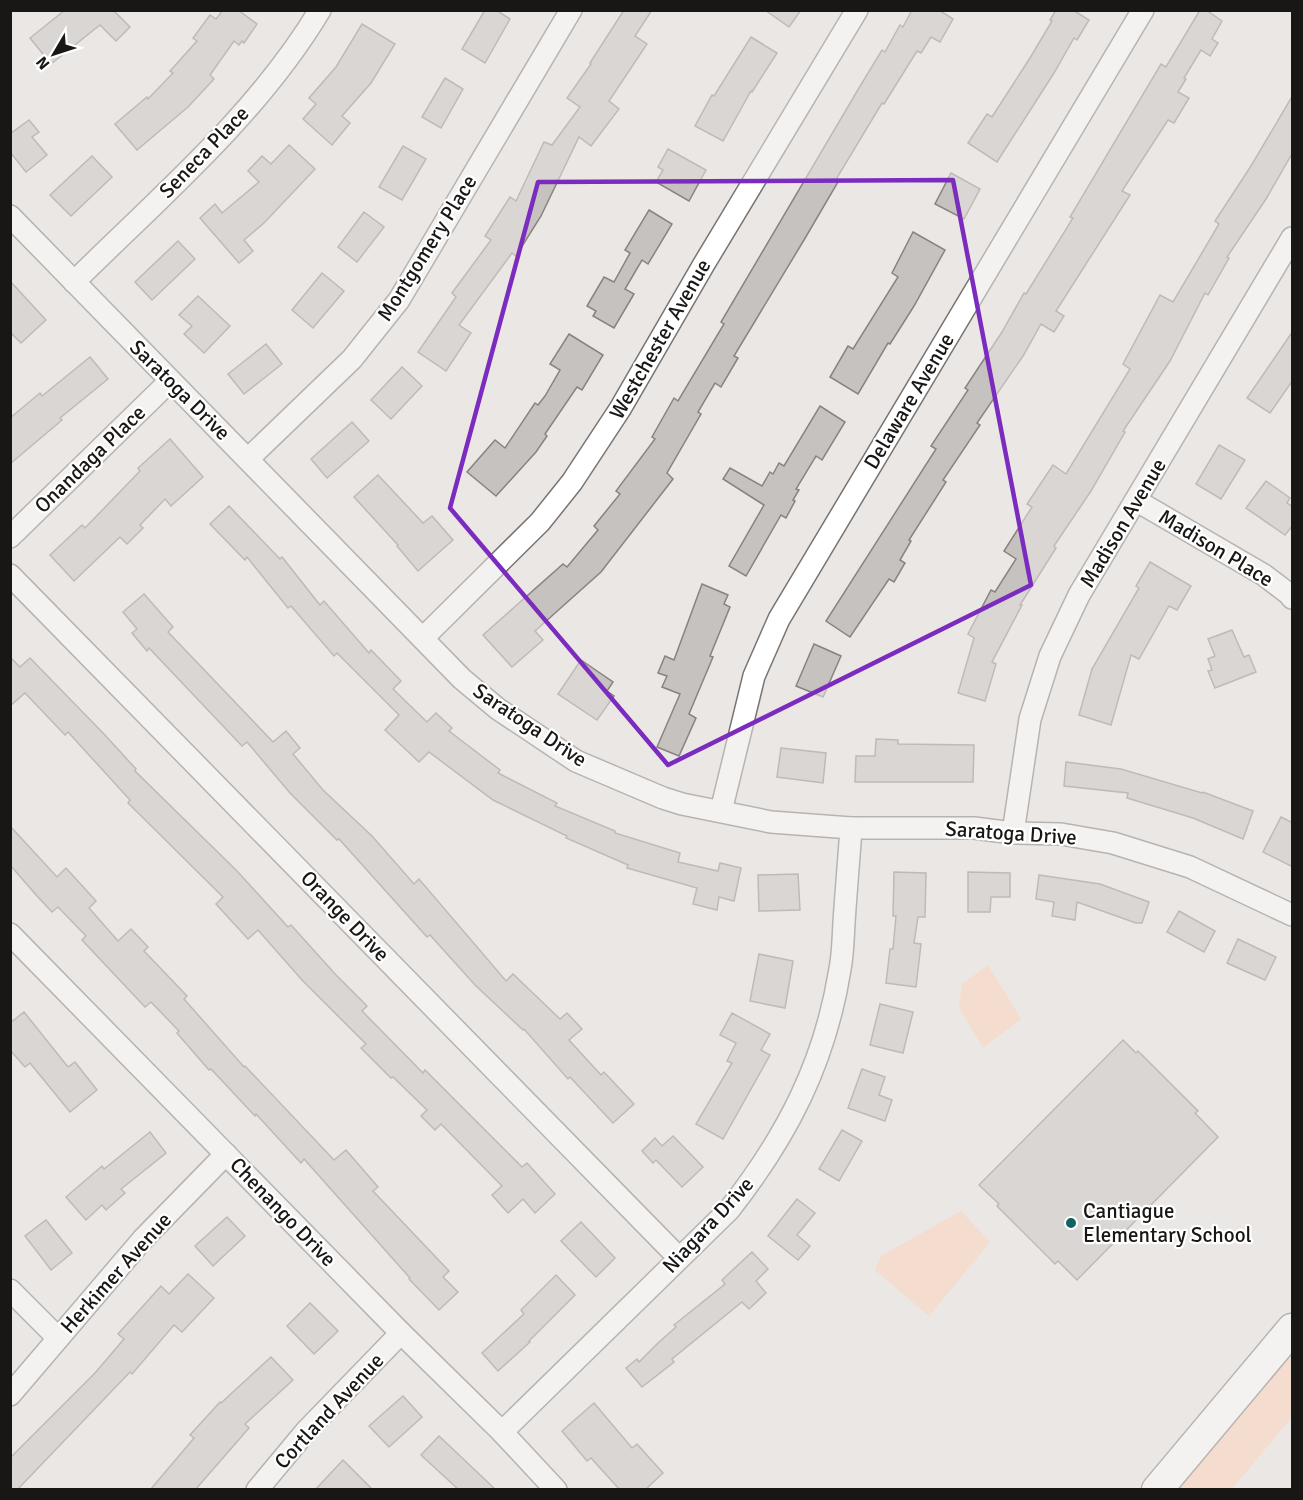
<svg xmlns="http://www.w3.org/2000/svg" width="1303" height="1500" font-family="Signika,sans-serif">
<style>
.green{fill:#fecfb5}
.building{fill:#c6c2bf;stroke:#888381;stroke-width:1.5}
.lines{fill:none;stroke-linecap:round;stroke-linejoin:round}
.minor-casing{stroke:#787472;stroke-width:24}
.secondary-casing{stroke:#787472;stroke-width:33}
.minor{stroke:#fff;stroke-width:21}
.secondary{stroke:#fff;stroke-width:30}
.marked{fill:none;stroke:#7b2cbf;stroke-width:4.5;stroke-linejoin:round}
.poi-dot{fill:#116264;stroke:#fff;stroke-width:2}
.labels{text-anchor:middle;stroke-width:4.5;stroke-linejoin:round;paint-order:stroke}
.street-label{font-size:21px;fill:#181716;stroke:#fff}
.poi-label{font-size:21px;fill:#181716;stroke:#fff;text-anchor:start}
</style>
<rect width="100%" height="100%" fill="#ebe7e4"/>
<!-- green -->
<g class="green">
<polygon points="988,965 1021,1019 983,1048 959,1007 962,984"/>
<polygon points="961,1211 990,1242 929,1316 875,1270 881,1256"/>
<polygon points="1292,1336 1292,1417 1232,1489 1157,1490"/>
</g>
<!-- building -->
<g class="building">
<polygon points="65,10 117,10 115,12 130,27 116,41 100,25 51,64 30,38"/>
<polygon points="223,10 238,10 257,24 244,43 242,41 239,45 234,41 210,75 214,79 188,107 137,150 115,124 147,97 148,99 173,73 170,71 197,41 193,38 210,15 216,19"/>
<polygon points="485,10 496,10 510,19 485,63 462,49"/>
<polygon points="624,10 652,10 635,36 647,44 609,101 619,109 591,146 579,137 541,216 516,256 512,253 459,325 471,333 446,371 418,352 456,297 452,293 491,240 485,236 510,197 516,201 544,142 552,145 580,107 567,98 591,64 590,63"/>
<polygon points="765,10 801,10 789,27"/>
<polygon points="912,10 939,10 953,19 940,42 931,37 921,53 917,51 884,104 882,103 835,181 838,182 804,240 734,356 738,358 721,387 715,383 698,412 701,414 667,473 673,479 601,572 535,631 543,640 512,667 483,635 563,564 567,567 598,530 594,526 620,494 616,491 655,439 652,437 674,398 678,401 724,324 721,322 859,88 882,50 885,52 900,25 903,27"/>
<polygon points="1056,10 1073,10 1089,20 1077,40 1074,38 1054,73 997,162 968,143 987,114 992,117 1030,58 1052,21 1050,20"/>
<polygon points="1200,10 1206,10 1222,21 1212,39 1218,43 1210,56 1201,50 1184,78 1186,79 1178,92 1189,98 1174,123 1168,120 1122,191 1130,195 1056,311 1064,316 1054,332 1041,324 1023,356 977,423 980,425 943,480 946,482 909,540 911,541 900,560 905,563 894,582 889,579 850,637 826,621 936,449 931,446 968,390 965,388 1002,332 1024,293 1026,294 1073,218 1070,217 1161,64 1166,67"/>
<polygon points="362,24 395,44 371,83 342,116 350,123 332,145 303,119 316,104 309,98 336,67"/>
<polygon points="751,37 777,53 752,92 751,91 723,141 695,126 712,95 714,96"/>
<polygon points="445,78 463,89 441,128 422,117"/>
<polygon points="1293,95 1293,152 1266,199 1227,257 1229,258 1208,295 1205,293 1170,361 1123,431 1125,432 1091,491 1054,546 1056,548 1020,605 1022,605 992,662 996,664 985,701 958,693 974,638 968,634 991,590 995,592 1016,559 1004,551 1032,507 1027,504 1053,465 1066,474 1130,369 1123,364 1160,295 1173,302 1219,224 1215,221 1251,166"/>
<polygon points="29,120 39,132 32,137 47,155 26,172 10,152 10,134"/>
<polygon points="289,145 315,169 264,223 244,240 253,251 239,263 200,218 215,204 222,213 259,182 248,171 262,156 271,164"/>
<polygon points="403,146 426,159 402,200 379,187"/>
<polygon points="668,149 706,170 689,201 656,182 663,170 658,167"/>
<polygon points="92,156 112,177 71,216 50,195"/>
<polygon points="951,173 980,189 964,219 935,204"/>
<polygon points="649,210 672,224 648,264 642,260 625,289 634,294 614,328 593,316 596,311 587,306 604,277 614,282 630,253 625,250"/>
<polygon points="364,212 384,227 357,262 338,247"/>
<polygon points="913,232 945,250 914,306 890,344 888,343 858,394 830,377 848,346 853,349 898,277 892,273"/>
<polygon points="178,241 195,259 152,300 135,282"/>
<polygon points="322,273 344,291 313,328 292,310"/>
<polygon points="10,281 46,320 21,343 10,332"/>
<polygon points="198,296 230,326 204,353 184,334 192,326 179,315"/>
<polygon points="1293,331 1293,380 1270,413 1247,398"/>
<polygon points="569,334 603,355 582,390 577,387 545,434 547,436 536,452 496,496 467,472 495,440 505,448 535,403 538,405 545,396 560,370 550,364"/>
<polygon points="266,344 282,364 244,394 228,374"/>
<polygon points="90,357 108,379 60,418 62,420 10,464 10,418 40,393 42,396"/>
<polygon points="402,367 422,386 391,419 371,400"/>
<polygon points="820,406 845,422 822,460 816,456 796,489 799,490 793,500 795,501 786,518 781,515 746,576 729,566 764,505 723,479 730,468 762,486 770,472 773,474 779,463 784,466"/>
<polygon points="352,422 369,441 327,478 311,459"/>
<polygon points="170,439 203,477 171,506 165,499 140,525 143,528 127,544 120,537 74,581 50,555 82,525 85,528 140,471 138,468"/>
<polygon points="1219,445 1245,460 1221,499 1196,484"/>
<polygon points="378,475 423,523 432,516 453,540 418,571 397,546 398,545 354,497"/>
<polygon points="1266,481 1290,498 1287,503 1293,507 1293,525 1285,535 1246,508"/>
<polygon points="229,506 280,559 282,557 320,605 324,601 369,653 371,650 401,681 393,689 427,722 436,713 452,728 449,731 500,770 498,773 557,803 555,806 615,831 615,833 680,853 678,862 718,871 720,863 741,868 734,901 719,897 717,910 693,904 697,888 627,868 628,865 566,838 567,836 493,800 429,752 419,762 385,730 399,715 337,653 334,656 291,606 288,608 247,557 245,560 210,524"/>
<polygon points="1150,562 1191,586 1177,610 1169,606 1139,659 1131,655 1111,725 1079,715 1092,669 1139,588 1136,586"/>
<polygon points="702,584 728,595 724,604 730,607 710,656 713,657 689,714 696,718 679,756 657,747 680,694 662,687 667,676 658,673 665,656 674,660"/>
<polygon points="144,594 173,627 168,632 273,742 286,731 300,748 293,754 323,790 372,836 414,884 419,879 506,981 513,974 560,1019 567,1013 582,1029 569,1040 601,1075 604,1072 634,1104 613,1123 570,1077 568,1079 524,1029 523,1030 475,985 430,935 427,937 339,839 337,840 290,793 247,742 242,746 149,648 147,651 132,633 137,629 123,612"/>
<polygon points="1232,630 1244,657 1249,655 1256,672 1215,688 1208,671 1212,670 1208,659 1215,656 1208,639"/>
<polygon points="814,644 841,656 823,697 796,686"/>
<polygon points="10,657 20,667 30,658 104,734 136,769 135,771 237,871 288,927 291,925 336,975 367,1006 362,1011 423,1073 425,1070 522,1167 527,1163 555,1194 535,1213 523,1199 508,1213 492,1195 502,1186 441,1124 435,1130 421,1116 427,1110 393,1077 391,1078 361,1048 366,1044 302,980 258,930 248,939 216,904 223,897 128,803 130,800 68,732 65,735 25,693 10,706"/>
<polygon points="581,660 613,682 607,691 614,696 597,720 558,694"/>
<polygon points="876,739 898,740 898,744 974,745 973,782 855,782 856,756 875,756"/>
<polygon points="781,748 826,753 823,783 777,777"/>
<polygon points="1066,762 1121,769 1202,793 1203,792 1253,811 1243,839 1193,818 1127,798 1128,793 1064,786"/>
<polygon points="1281,817 1293,823 1293,867 1263,852"/>
<polygon points="10,826 57,877 66,868 96,901 89,908 118,941 131,929 148,947 144,951 187,996 184,999 244,1067 245,1066 334,1160 346,1150 378,1187 373,1191 449,1271 443,1277 458,1292 439,1310 409,1279 410,1278 304,1159 301,1163 256,1114 255,1116 211,1069 209,1070 177,1033 179,1031 151,1002 145,1007 82,940 86,936 58,907 52,912 37,896 10,865"/>
<polygon points="894,872 926,873 925,917 918,917 914,943 921,944 916,987 886,983 890,949 893,949 896,916 893,916"/>
<polygon points="968,872 1010,873 1010,897 991,897 990,912 968,912"/>
<polygon points="798,874 800,910 759,911 758,875"/>
<polygon points="1039,875 1100,884 1149,902 1142,923 1136,923 1077,902 1075,920 1052,916 1054,902 1036,899"/>
<polygon points="1179,911 1215,931 1204,952 1167,932"/>
<polygon points="1238,939 1276,957 1265,980 1227,963"/>
<polygon points="759,954 793,961 785,1008 750,1001"/>
<polygon points="880,1004 913,1012 903,1053 870,1045"/>
<polygon points="24,1012 68,1067 75,1062 97,1090 70,1112 30,1063 25,1067 10,1050 10,1023"/>
<polygon points="732,1013 770,1034 761,1050 770,1055 723,1139 696,1124 732,1063 727,1061 736,1043 720,1035"/>
<polygon points="1123,1040 1136,1053 1138,1051 1198,1111 1195,1113 1218,1137 1077,1280 1058,1261 1055,1264 997,1206 999,1204 979,1185"/>
<polygon points="862,1069 885,1077 879,1095 892,1100 885,1121 848,1108"/>
<polygon points="842,1130 862,1141 839,1181 819,1169"/>
<polygon points="150,1132 166,1153 121,1189 125,1193 106,1210 102,1205 86,1220 66,1197 102,1166 104,1169"/>
<polygon points="673,1136 703,1167 682,1187 656,1160 653,1163 642,1151 655,1138 662,1146"/>
<polygon points="797,1199 815,1213 797,1235 810,1246 798,1260 768,1236"/>
<polygon points="227,1217 245,1236 213,1266 195,1246"/>
<polygon points="46,1220 72,1253 51,1270 25,1236"/>
<polygon points="581,1222 615,1258 596,1277 561,1241"/>
<polygon points="752,1252 768,1269 756,1281 766,1293 749,1309 742,1302 672,1359 674,1362 642,1387 626,1368 637,1359 639,1362 658,1343 676,1327 674,1325 725,1284 722,1280"/>
<polygon points="188,1274 214,1298 182,1332 174,1325 132,1374 130,1372 17,1490 10,1490 10,1458 95,1373 124,1339 118,1334 161,1286 169,1294"/>
<polygon points="556,1275 575,1295 529,1341 530,1342 498,1371 482,1353 524,1314 521,1310"/>
<polygon points="310,1303 338,1331 314,1354 287,1326"/>
<polygon points="271,1357 293,1380 245,1424 249,1428 195,1490 150,1490 194,1438 190,1435 220,1402 221,1403"/>
<polygon points="403,1396 422,1417 389,1447 369,1426"/>
<polygon points="594,1403 632,1448 637,1444 663,1473 645,1490 620,1490 591,1458 587,1461 562,1431"/>
<polygon points="439,1436 496,1490 459,1490 421,1455"/>
<polygon points="343,1460 373,1490 315,1490"/>
</g>
<g class="lines">
<defs>
<g id="minor">
<polyline points="10,216 462,679 498,709 576,761 663,798 682,804 771,822 851,828 974,828 1013,833 1061,834 1113,843 1190,867 1292,915"/>
<path d="M74,282c86,-85 183,-167 246,-272"/>
<polyline points="248,459 352,359 399,300 571,10"/>
<polyline points="1137,501 1264,575 1289,594 1292,598"/>
<polyline points="10,537 170,381"/>
<polyline points="10,575 679,1258"/>
<polyline points="423,638 540,522 572,482 620,409 704,264 857,10"/>
<polyline points="721,811 754,676 779,619 1143,10"/>
<polyline points="1013,833 1030,719 1050,656 1079,595 1292,238"/>
<polyline points="10,934 401,1333 502,1432 556,1490"/>
<polyline points="10,1290 58,1338"/>
<polyline points="10,1395 143,1239 226,1154"/>
<path d="M502,1432l227,-222c58,-74 96,-147 111,-241 3,-15 3,-31 4,-46 2,-32 5,-64 7,-95"/>
<polyline points="257,1490 307,1430 401,1333"/>
</g>
<polyline id="secondary" points="1157,1490 1292,1329"/>
</defs>
<!-- minor casing -->
<use href="#minor" class="minor-casing"/>
<!-- secondary casing -->
<use href="#secondary" class="secondary-casing"/>
<!-- minor -->
<use href="#minor" class="minor"/>
<!-- secondary -->
<use href="#secondary" class="secondary"/>
</g>
<!-- marked area -->
<path d="M0 0H1303V1500H0ZM953,180l78,405 -363,180 -218,-257 88,-326z" fill="#ebe7e4" fill-opacity=".55" fill-rule="evenodd"/>
<path class="marked" d="M953,180l78,405 -363,180 -218,-257 88,-326z"/>
<!-- markers -->
<circle class="poi-dot" cx="1071" cy="1223" r="6"/>
<g class="labels">
<!-- street labels -->
<g class="street-label">
<text transform="translate(204 152) rotate(-46)" y="7">Seneca Place</text>
<text transform="translate(427 248) rotate(-58)" y="7">Montgomery Place</text>
<text transform="translate(660 339) rotate(-60)" y="7">Westchester Avenue</text>
<text transform="translate(180 390) rotate(45)" y="7">Saratoga Drive</text>
<text transform="translate(909 401) rotate(-59)" y="7">Delaware Avenue</text>
<text transform="translate(90 459) rotate(-44)" y="7">Onandaga Place</text>
<text transform="translate(1123 523) rotate(-59)" y="7">Madison Avenue</text>
<text transform="translate(1216 548) rotate(31)" y="7">Madison Place</text>
<text transform="translate(530 725) rotate(34)" y="7">Saratoga Drive</text>
<text transform="translate(1011 833) rotate(4)" y="7">Saratoga Drive</text>
<text transform="translate(345 916) rotate(46)" y="7">Orange Drive</text>
<text transform="translate(283 1212) rotate(46)" y="7">Chenango Drive</text>
<text transform="translate(708 1225) rotate(-47)" y="7">Niagara Drive</text>
<text transform="translate(116 1273) rotate(-48)" y="7">Herkimer Avenue</text>
<text transform="translate(329 1411) rotate(-47)" y="7">Cortland Avenue</text>
</g>
<!-- poi labels -->
<g class="poi-label">
<text x="1083" y="1218">Cantiague<tspan x="1083" dy="24">Elementary School</tspan></text>
</g>
</g>
<!-- border -->
<rect width="1303" height="1500" fill="none" stroke="#181716" stroke-width="24"/>
<!-- north arrow -->
<g transform="translate(54 54) rotate(231)" stroke="#ffffff" stroke-width="4.5" paint-order="stroke">
<path d="M0-4.5L10 22L0 15L-10 22Z" fill="#181716"/>
<text y="-9" font-size="16" font-weight="bold" text-anchor="middle" fill="#181716">N</text>
</g>
</svg>
